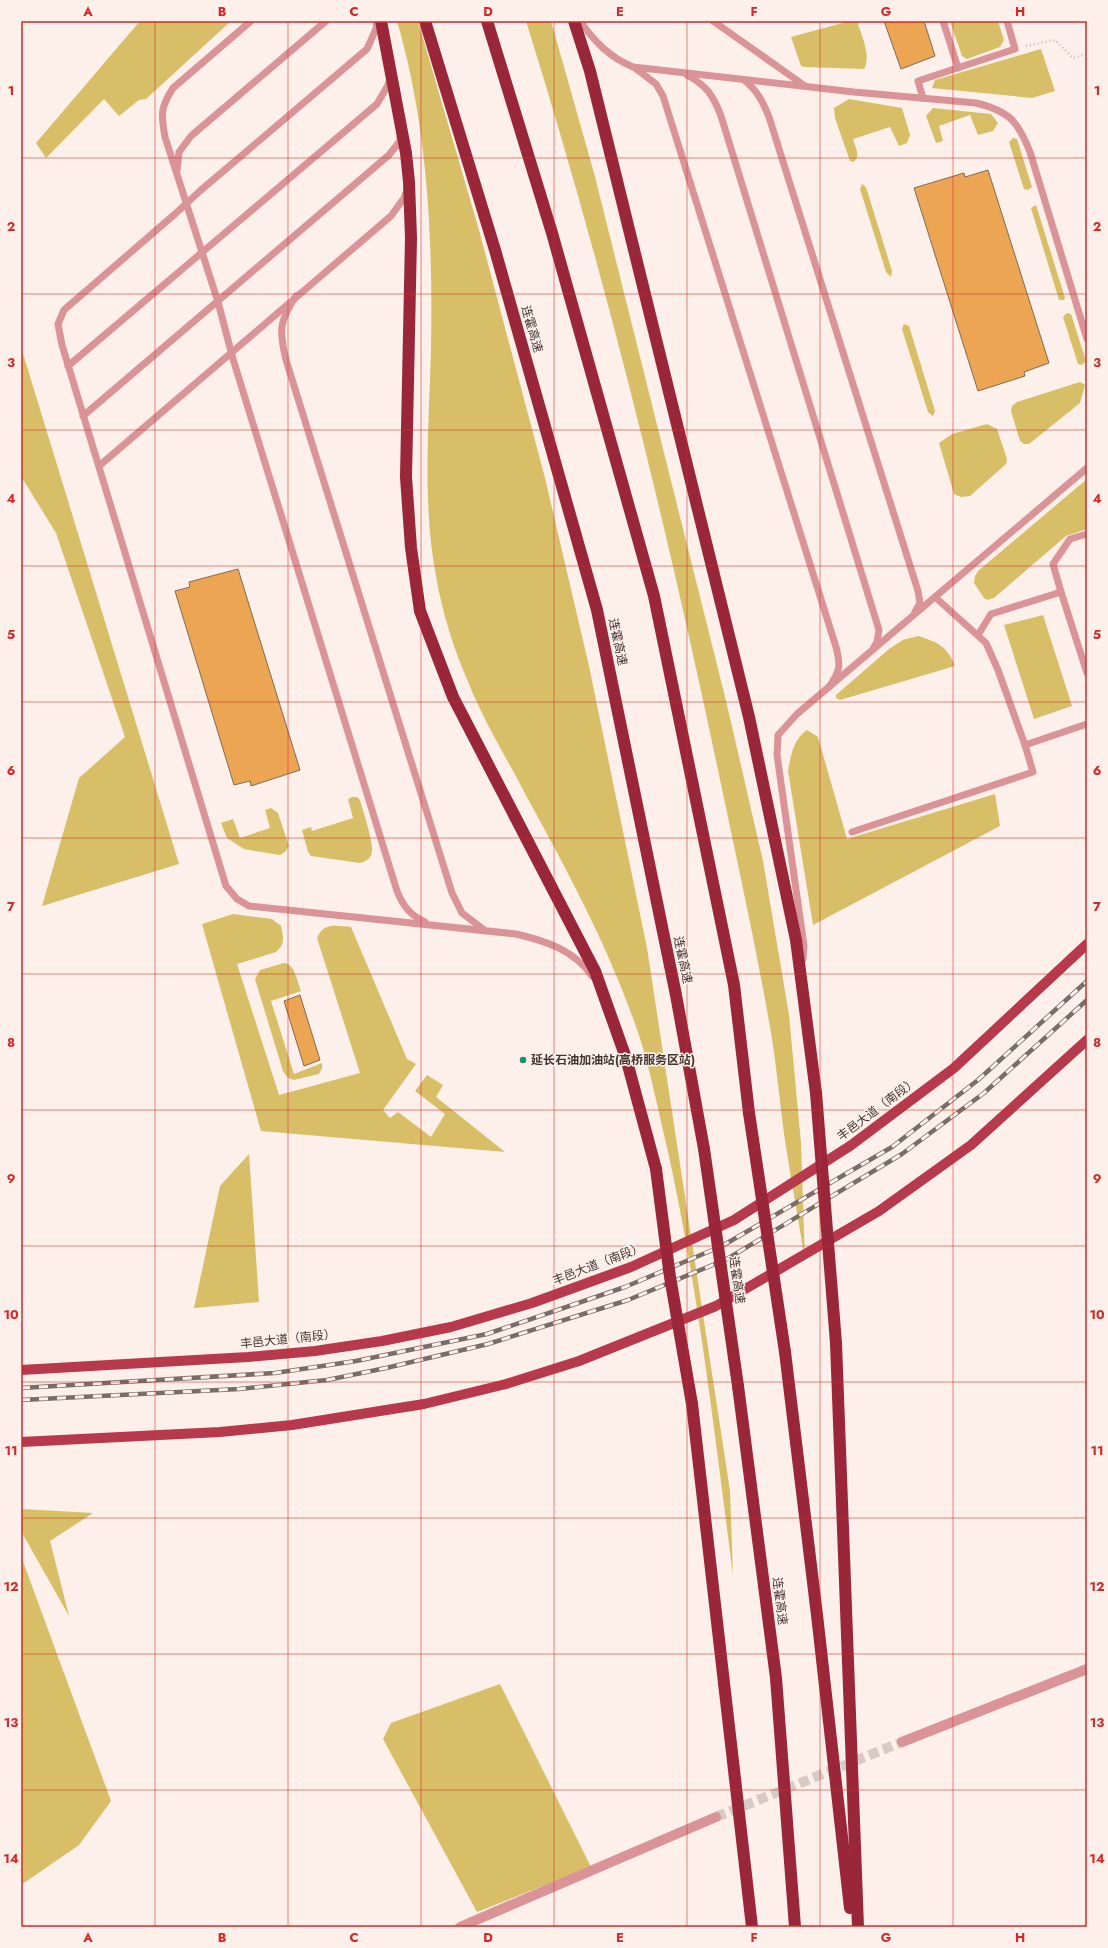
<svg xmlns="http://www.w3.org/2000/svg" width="1108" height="1948" font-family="Jost,'Noto Sans SC',sans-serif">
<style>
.green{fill:#d8bf67}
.building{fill:#eba553;stroke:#816b54}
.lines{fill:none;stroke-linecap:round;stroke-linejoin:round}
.street-tunnel{stroke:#d8cac4;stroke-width:10;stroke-dasharray:10 5;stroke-linecap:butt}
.path{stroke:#c4b6b0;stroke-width:2.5;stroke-dasharray:1 3;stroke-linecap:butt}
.lane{stroke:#da9497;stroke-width:7}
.street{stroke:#da9497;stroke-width:10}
.primary{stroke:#b73a4c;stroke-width:10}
.highway{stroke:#9a263a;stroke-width:12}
.rail-casing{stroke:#7a6c67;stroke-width:4.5}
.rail{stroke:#fdefe9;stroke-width:3;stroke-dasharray:9;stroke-linecap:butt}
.highway-bridge{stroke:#9a263a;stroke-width:12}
.grid{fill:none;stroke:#d62828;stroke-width:1;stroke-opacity:0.55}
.poi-dot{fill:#189175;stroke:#fdefe9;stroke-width:1.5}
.labels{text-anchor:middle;stroke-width:3;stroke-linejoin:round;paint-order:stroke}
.street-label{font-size:12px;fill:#433530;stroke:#fdefe9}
.poi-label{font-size:12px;font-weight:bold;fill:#433530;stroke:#fdefe9;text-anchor:start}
.neatline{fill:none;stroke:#d62828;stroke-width:1.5}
.grid-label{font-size:13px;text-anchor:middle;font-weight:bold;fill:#d62828}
</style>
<rect width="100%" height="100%" fill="#fdefe9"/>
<!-- green -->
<g class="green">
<polygon points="140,21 231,21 146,99 139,100 119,116 104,99 46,158 36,143"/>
<path d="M397,21h21l61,209 66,248 44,188 58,282 83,543 3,84c-19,-145 -35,-290 -67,-432 -10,-42 -18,-85 -33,-125 -28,-77 -66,-148 -105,-219 -19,-37 -44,-77 -59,-115 -15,-34 -27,-72 -33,-108 -14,-74 -7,-152 -5,-226 2,-111 -3,-223 -34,-329z"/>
<path d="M526,21h25l43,152 133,532 36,156 26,154 12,128 4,118c-6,-38 -13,-76 -19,-114 -6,-40 -9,-80 -16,-120 -15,-86 -34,-171 -52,-257 -53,-252 -115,-503 -192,-749z"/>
<path d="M850,21h7c4,13 15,36 7,48l-60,-2 -3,-1 -10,-29z"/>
<polygon points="950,21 998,21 1004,40 1000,47 967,59 962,56"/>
<polygon points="1041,49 1055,91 1032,98 932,88 935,80"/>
<path d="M849,99l53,9 8,27 -3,8 -8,3 -9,-19 -37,12c2,8 8,16 1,23l-4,-1 -15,-43 -1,-10z"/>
<polygon points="933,108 991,114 998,123 993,131 978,135 970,115 939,126 943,141 936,143 926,116"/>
<polygon points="1013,138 1017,139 1032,187 1028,190 1024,189 1009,142"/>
<polygon points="862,184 866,187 892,271 891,277 886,272 860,189"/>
<polygon points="1036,205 1065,298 1064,300 1059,300 1031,208"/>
<polygon points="1067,313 1071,314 1086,361 1082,365 1078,364 1063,317"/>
<polygon points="904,324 909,326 935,411 933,416 928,412 902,329"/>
<polygon points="21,347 179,864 42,906 79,778 125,737 56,533 24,481 21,479"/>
<polygon points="1080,382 1085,385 1080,403 1029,444 1024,444 1020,441 1011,411 1012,406 1017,402"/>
<polygon points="987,424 997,429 1007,459 1006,464 970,496 961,497 954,494 939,443 952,434"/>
<polygon points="1087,479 1087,529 1066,536 994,598 987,600 984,598 974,583 975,576 978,571"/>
<polygon points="1043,615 1072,706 1034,719 1004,625"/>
<path d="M918,636c19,6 29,10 37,30l-115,34 -4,-2v-3l53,-46 14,-9z"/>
<path d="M807,730l11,7 29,102 148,-45 5,32 -187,99 -25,-154c3,-16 5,-31 19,-41z"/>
<path d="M352,797h5l3,3c3,11 13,41 12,50 0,8 -5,11 -12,13l-49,-7 -3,-4 -6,-22 9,-3 1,4 41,-13 -5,-19z"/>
<polygon points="271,808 278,813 289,846 285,852 280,855 244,849 227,838 221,823 233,819 240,838 270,828 265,810"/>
<path d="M233,914l39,5 9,7c2,10 5,18 -5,26l-39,12 42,131 81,-22 -43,-135c7,-16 19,-12 34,-11l56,132 9,5 -33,46 7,8 8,-6 33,25 14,-23 -30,-23 12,-16 16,10 -7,12 69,55 -244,-21 -59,-207z"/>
<path d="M284,963c11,1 13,18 17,28l-30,10 23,73 28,-11v5l-3,6 -25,6 -6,-2 -5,-7 -28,-92 5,-9z"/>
<polygon points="249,1154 259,1302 194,1308 220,1186"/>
<polygon points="21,1509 93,1513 50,1541 69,1616 21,1531"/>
<polygon points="21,1556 111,1801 79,1845 21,1885"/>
<polygon points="500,1684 591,1867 477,1912 383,1739 391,1723"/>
</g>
<!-- building -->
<g class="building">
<polygon points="884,21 924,21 935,56 901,69"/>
<polygon points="988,170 1049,363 1024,372 1025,376 978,391 914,188 964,173 965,177"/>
<polygon points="238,569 300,770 251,786 250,781 234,785 175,591 190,587 189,582"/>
<polygon points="300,995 320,1060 304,1066 284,1001"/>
</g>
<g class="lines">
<!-- street-tunnel -->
<polyline class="street-tunnel" points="716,1817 902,1742"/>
<!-- path -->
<polyline class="path" points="1026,46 1055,40 1073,58 1087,54"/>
<!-- lane -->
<g class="lane">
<path d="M251,21l-78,67c-13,20 -12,27 -8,49l53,165 15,57 164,532c6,15 13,24 28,31"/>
<path d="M377,21l-1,8 -9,20 -166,141 -26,24 -111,96 -6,14 4,21 164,541 11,13 12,7 267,28c30,7 58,16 76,42"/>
<path d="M580,21c15,21 29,36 53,46l221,25 122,11c33,8 42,18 54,49l57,187"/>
<polyline points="713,21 805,86"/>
<polyline points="943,21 958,68"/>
<path d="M635,68l21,16 7,12 173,551c5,19 4,24 -7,40"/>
<path d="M687,75c20,11 26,20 34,41l158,514 -2,12 -3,5"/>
<path d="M744,80c13,10 19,22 25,37l149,474 2,12 -5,9"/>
<polyline points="923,98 918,81 1015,49 1007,21"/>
<polyline points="177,170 179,152 191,136 326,21"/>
<path d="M296,296c-17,25 -17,35 -10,64l166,533 10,20 21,16"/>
<polyline points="68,366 377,104 388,85 390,79"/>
<polyline points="83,416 389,155 400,141 400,136"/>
<polyline points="99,466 391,216 404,198 407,190"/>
<polyline points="1061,592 1053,564 1070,539 1087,534"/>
<polyline points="935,597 986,643 998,670 1025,745 1087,724"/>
<polyline points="978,635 991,614 1061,592 1087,673"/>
<polyline points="852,832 1033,772 1025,745"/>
<polyline points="803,959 804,946 777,755 778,735 797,714 1087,468"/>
</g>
<!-- street -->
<g class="street">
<polyline points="902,1742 1087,1669"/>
<polyline points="460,1927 716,1817"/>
</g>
<!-- primary -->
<g class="primary">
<polyline points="21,1370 248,1357 315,1351 382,1341 451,1327 532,1303 631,1267 734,1220 850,1146 954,1068 1087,944"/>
<polyline points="21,1442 220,1432 292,1425 424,1404 506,1384 579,1361 716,1306 879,1211 971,1145 1087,1040"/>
</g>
<!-- highway -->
<g class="highway">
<polyline points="381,21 406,153 409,182 411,238 406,477 411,548 420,611 453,697 595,971 626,1058 656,1169"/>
<polyline points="425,21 495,250 597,610 676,995 704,1149"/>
<polyline points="487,21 552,233 654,596 734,985 749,1113"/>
<polyline points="574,21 590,71 749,717 796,940 816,1093"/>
<polyline points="836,1343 858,1927"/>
<polyline points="785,1352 817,1615 850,1908"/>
<polyline points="738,1386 776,1678 795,1927"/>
<polyline points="692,1404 752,1927"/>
</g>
<defs>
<g id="rail">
<polyline points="21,1388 275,1373 356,1361 487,1334 625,1287 722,1246 892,1147 978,1080 1087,981"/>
<polyline points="21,1400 239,1389 327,1380 386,1368 488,1344 628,1300 727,1259 902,1154 984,1093 1087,1000"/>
</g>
</defs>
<!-- rail casing -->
<use href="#rail" class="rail-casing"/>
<!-- rail -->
<use href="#rail" class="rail"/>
<!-- highway-bridge -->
<g class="highway-bridge">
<polyline points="816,1093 836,1343"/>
<polyline points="749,1113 785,1352"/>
<polyline points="704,1149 738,1386"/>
<polyline points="656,1169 670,1277 692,1404"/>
</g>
</g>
<!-- grid -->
<path class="grid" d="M155,21v1906M288,21v1906M421,21v1906M554,21v1906M687,21v1906M820,21v1906M953,21v1906M21,158h1066M21,294h1066M21,430h1066M21,566h1066M21,702h1066M21,838h1066M21,974h1066M21,1110h1066M21,1246h1066M21,1382h1066M21,1518h1066M21,1654h1066M21,1790h1066"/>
<!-- markers -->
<circle class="poi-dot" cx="523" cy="1060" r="4"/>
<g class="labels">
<!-- street labels -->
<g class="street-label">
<text transform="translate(532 329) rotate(74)" y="4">连霍高速</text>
<text transform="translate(618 642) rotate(78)" y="4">连霍高速</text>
<text transform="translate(683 960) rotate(78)" y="4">连霍高速</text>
<text transform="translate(877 1109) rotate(-37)" y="4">丰邑大道（南段）</text>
<text transform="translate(598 1264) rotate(-21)" y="4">丰邑大道（南段）</text>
<text transform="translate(737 1280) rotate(82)" y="4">连霍高速</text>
<text transform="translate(288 1339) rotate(-6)" y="4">丰邑大道（南段）</text>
<text transform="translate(780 1601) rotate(83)" y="4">连霍高速</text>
</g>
<!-- poi labels -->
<g class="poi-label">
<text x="531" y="1064">延长石油加油站(高桥服务区站)</text>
</g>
</g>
<!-- border -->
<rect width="1108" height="1948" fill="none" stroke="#fdefe9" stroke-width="44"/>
<rect x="22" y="22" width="1064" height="1904" class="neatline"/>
<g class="grid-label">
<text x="88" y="16">A</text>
<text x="222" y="16">B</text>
<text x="354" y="16">C</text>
<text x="488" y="16">D</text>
<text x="620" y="16">E</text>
<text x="754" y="16">F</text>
<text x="886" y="16">G</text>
<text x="1020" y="16">H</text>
<text x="11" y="95">1</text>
<text x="1097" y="95">1</text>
<text x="11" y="231">2</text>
<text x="1097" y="231">2</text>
<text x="11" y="367">3</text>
<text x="1097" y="367">3</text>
<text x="11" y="503">4</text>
<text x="1097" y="503">4</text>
<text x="11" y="639">5</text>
<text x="1097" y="639">5</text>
<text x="11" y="775">6</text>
<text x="1097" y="775">6</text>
<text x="11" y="911">7</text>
<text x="1097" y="911">7</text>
<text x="11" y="1047">8</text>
<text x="1097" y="1047">8</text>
<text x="11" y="1183">9</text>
<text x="1097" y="1183">9</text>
<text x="11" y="1319">10</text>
<text x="1097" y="1319">10</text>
<text x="11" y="1455">11</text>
<text x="1097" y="1455">11</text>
<text x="11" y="1591">12</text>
<text x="1097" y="1591">12</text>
<text x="11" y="1727">13</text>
<text x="1097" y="1727">13</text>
<text x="11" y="1863">14</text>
<text x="1097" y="1863">14</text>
<text x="88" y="1942">A</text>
<text x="222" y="1942">B</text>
<text x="354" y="1942">C</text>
<text x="488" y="1942">D</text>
<text x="620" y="1942">E</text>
<text x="754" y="1942">F</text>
<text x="886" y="1942">G</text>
<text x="1020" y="1942">H</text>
</g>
</svg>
